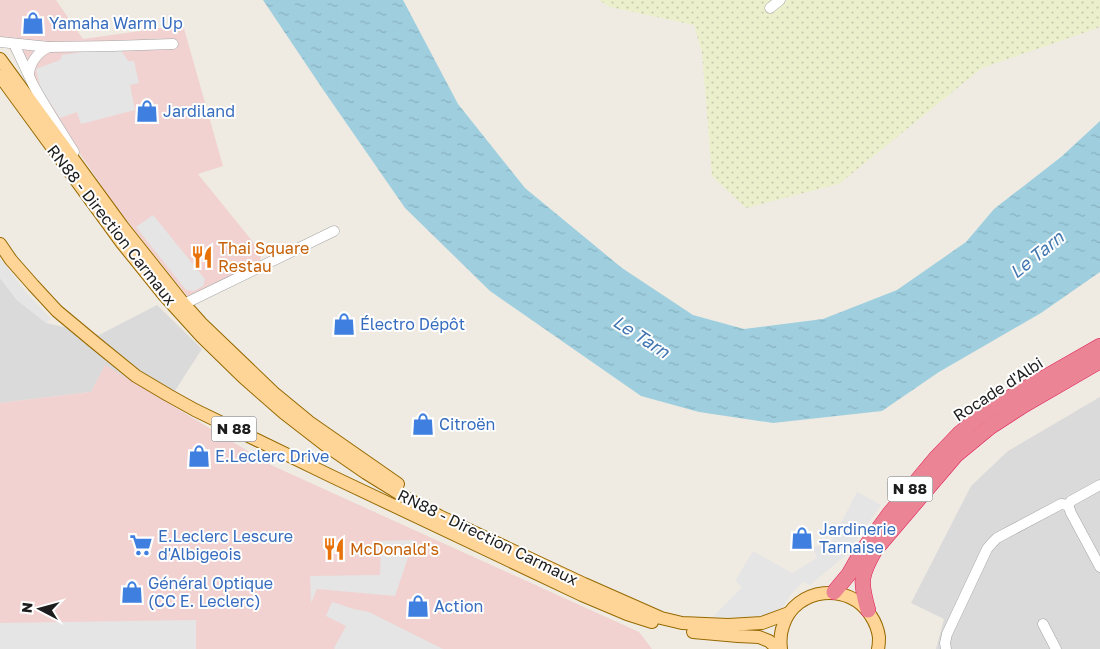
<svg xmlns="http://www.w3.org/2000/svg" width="1100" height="649" font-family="'Golos Text',sans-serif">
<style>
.residential{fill:#dbdada}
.commercial{fill:#f1d2d0}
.farmland{fill:url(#farmland-dots)}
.parking{fill:#e5e5e5}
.water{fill:url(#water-ripples)}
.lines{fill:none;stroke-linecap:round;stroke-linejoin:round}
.minor-casing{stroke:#a4a4a4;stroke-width:11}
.major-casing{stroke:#966900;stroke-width:14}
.highway-casing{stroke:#e21958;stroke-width:16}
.minor{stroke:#fff;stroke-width:10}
.major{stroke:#ffd597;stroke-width:12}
.highway{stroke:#eb8494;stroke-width:15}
.labels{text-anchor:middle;stroke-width:4;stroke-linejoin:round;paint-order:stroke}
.shield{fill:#fff;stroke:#616161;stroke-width:1}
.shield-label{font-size:15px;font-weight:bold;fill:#1d1d1d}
.shop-label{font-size:16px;fill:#366cbe;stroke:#fff;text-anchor:start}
.street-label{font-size:16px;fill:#1d1d1d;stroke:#fff}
.food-label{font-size:16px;fill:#c56008;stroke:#fff;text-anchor:start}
.water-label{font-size:18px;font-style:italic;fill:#4477b2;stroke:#fff}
</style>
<defs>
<pattern id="farmland-dots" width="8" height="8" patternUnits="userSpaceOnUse" patternTransform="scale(1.25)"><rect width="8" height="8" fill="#ebefcc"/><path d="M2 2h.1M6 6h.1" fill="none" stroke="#c9ccaf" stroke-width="1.8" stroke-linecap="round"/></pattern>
<pattern id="water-ripples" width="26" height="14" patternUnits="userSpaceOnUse" patternTransform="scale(1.25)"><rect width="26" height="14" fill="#9fcfdf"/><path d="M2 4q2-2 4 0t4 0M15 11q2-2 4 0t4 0" fill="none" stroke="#88b1bf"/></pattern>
</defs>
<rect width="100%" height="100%" fill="#efebe2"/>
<!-- residential -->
<g class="residential">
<polygon points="0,278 17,300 46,323 99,335 157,305 202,349 167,403 105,366 91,392 0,403"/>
<polygon points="1100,397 1100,649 936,649 944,619 911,603 971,486 1008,451"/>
</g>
<!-- commercial -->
<g class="commercial">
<polygon points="0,0 56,0 83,39 183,25 223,166 198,174 261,252 260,263 188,297 115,206 11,51 0,37"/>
<polygon points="105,365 271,465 639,632 652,649 0,649 0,403 91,392"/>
</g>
<!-- farmland -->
<polygon class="farmland" points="599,0 1100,0 1100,26 1098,28 982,68 839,184 746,208 712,176 702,53 694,25 610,7"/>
<!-- parking -->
<g class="parking">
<polygon points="119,47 128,61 134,61 139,83 130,85 135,110 81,124 77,112 60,118 40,87 36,69 60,60 62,55"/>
<polygon points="153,215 205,279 203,286 194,291 186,290 136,227"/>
<polygon points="0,258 25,291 51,319 46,323 17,300 0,278"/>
<polygon points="857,492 881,505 846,555 810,585 803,582 791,594 783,607 764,616 712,618 742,587 735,581 753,551 792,573 817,558 812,547 830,544"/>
<polygon points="414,540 395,596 317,589 311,603 310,576 380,575 381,541"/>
<polygon points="332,602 354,609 369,612 443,649 335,649 334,648 346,626 326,616"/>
<polygon points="196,620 196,649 0,649 0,623"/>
</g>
<!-- water -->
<polygon class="water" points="263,0 403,0 458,104 525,188 622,268 693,315 744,329 823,319 897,290 966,242 994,209 1061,157 1100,121 1100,272 1041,313 939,372 882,411 773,423 699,412 641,396 490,291 405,208 324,91"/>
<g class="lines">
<defs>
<g id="minor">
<polyline points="770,8 780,0"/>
<polyline points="0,42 49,47 113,46 173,44"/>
<polyline points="14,44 29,76"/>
<path d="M49,47c-10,4 -19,15 -20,27 0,9 38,66 45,78"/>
<polyline points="184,304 334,231"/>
<polyline points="1068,505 1071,513 1100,567"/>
<polyline points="1068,505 1071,501 1100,485"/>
<polyline points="1043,624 1056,649"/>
<polyline points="946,649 945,643 947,634 987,549 992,543 997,538 1061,504 1068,505"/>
</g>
<g id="major">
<polyline points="0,59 122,226 184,304 201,323 275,394 309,422 398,484"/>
<polyline points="0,76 122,243 164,295 202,337 243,377 284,413 324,444 366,473 408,499 439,516 584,584 661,618 682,623 728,625 762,623 789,613"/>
<polyline points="0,244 11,260 33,285 57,311 93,341 136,376 168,395 195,410 331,476 582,595 627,614 652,622"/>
<polyline points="693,632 738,636 759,637 769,641 778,649"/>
<path d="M781,649c-1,-8 -1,-15 2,-23 12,-39 67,-45 88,-10 4,6 7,14 8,21 0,4 0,8 -1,12"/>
</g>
<g id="highway">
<polyline points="834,592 849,574 861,553 890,513 935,459 960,433 979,417 1002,402 1100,346"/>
<path d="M868,610c-8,-28 -8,-34 7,-60l81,-95 34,-28 34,-22 76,-44"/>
</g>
</defs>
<!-- minor casing -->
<use href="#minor" class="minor-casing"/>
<!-- major casing -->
<use href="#major" class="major-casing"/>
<!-- highway casing -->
<use href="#highway" class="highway-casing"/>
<!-- minor -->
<use href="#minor" class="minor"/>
<!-- major -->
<use href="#major" class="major"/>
<!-- highway -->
<use href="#highway" class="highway"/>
</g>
<!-- icons -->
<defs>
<symbol id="shop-bare" viewBox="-9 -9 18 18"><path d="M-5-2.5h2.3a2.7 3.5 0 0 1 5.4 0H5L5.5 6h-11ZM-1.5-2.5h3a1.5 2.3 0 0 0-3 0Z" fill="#3f7fe0" stroke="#fff" stroke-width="2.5" paint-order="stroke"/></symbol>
<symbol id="restaurant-bare" viewBox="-9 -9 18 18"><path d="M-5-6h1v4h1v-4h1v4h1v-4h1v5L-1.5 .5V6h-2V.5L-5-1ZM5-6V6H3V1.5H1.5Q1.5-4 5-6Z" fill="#e8710a" stroke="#fff" stroke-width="2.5" paint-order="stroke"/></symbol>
<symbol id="supermarket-bare" viewBox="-9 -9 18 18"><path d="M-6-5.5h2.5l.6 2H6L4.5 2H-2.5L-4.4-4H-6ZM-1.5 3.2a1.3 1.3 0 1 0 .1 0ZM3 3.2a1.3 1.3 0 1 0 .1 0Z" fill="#3f7fe0" stroke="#fff" stroke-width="2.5" paint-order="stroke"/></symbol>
</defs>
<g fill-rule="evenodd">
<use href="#shop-bare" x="17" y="7" width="32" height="32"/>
<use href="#shop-bare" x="131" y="95" width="32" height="32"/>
<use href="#restaurant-bare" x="186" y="241" width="32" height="32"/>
<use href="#shop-bare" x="328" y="308" width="32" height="32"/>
<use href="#shop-bare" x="407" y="408" width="32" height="32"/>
<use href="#shop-bare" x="183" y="440" width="32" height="32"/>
<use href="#shop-bare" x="786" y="522" width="32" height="32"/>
<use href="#supermarket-bare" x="125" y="529" width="32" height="32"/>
<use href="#restaurant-bare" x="318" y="533" width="32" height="32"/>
<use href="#shop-bare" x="116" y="576" width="32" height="32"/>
<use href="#shop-bare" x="402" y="590" width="32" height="32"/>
</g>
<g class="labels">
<!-- shield labels -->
<g class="shield">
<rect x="211.5" y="416.5" width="45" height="25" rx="4"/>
<rect x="887.5" y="476.5" width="45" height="25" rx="4"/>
</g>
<g class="shield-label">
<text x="234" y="434">N 88</text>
<text x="910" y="494">N 88</text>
</g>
<!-- shop labels -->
<g class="shop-label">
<text x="49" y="29">Yamaha Warm Up</text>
<text x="163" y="117">Jardiland</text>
<text x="360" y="330">Électro Dépôt</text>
<text x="439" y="430">Citroën</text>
<text x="215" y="462">E.Leclerc Drive</text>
<text x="819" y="535">Jardinerie<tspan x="819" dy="18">Tarnaise</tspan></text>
<text x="158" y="542">E.Leclerc Lescure<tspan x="158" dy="18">d'Albigeois</tspan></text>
<text x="148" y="589">Général Optique<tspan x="148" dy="18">(CC E. Leclerc)</tspan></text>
<text x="434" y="612">Action</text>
</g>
<!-- street labels -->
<g class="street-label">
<text transform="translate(112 225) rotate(52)" y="6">RN88 - Direction Carmaux</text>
<text transform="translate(998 389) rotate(-33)" y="6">Rocade d'Albi</text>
<text transform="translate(488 537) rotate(26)" y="6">RN88 - Direction Carmaux</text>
</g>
<!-- food labels -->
<g class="food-label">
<text x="218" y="254">Thai Square<tspan x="218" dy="18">Restau</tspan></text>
<text x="350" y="555">McDonald's</text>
</g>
<!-- water labels -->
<g class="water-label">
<text transform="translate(1037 255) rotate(-39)" y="6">Le Tarn</text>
<text transform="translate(641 337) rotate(33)" y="6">Le Tarn</text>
</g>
</g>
<!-- north arrow -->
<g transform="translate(40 609) rotate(276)" stroke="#ffffff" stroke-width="4" paint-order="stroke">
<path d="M0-4L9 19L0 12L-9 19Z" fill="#1d1d1d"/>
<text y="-8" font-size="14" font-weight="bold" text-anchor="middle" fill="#1d1d1d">N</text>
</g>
</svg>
